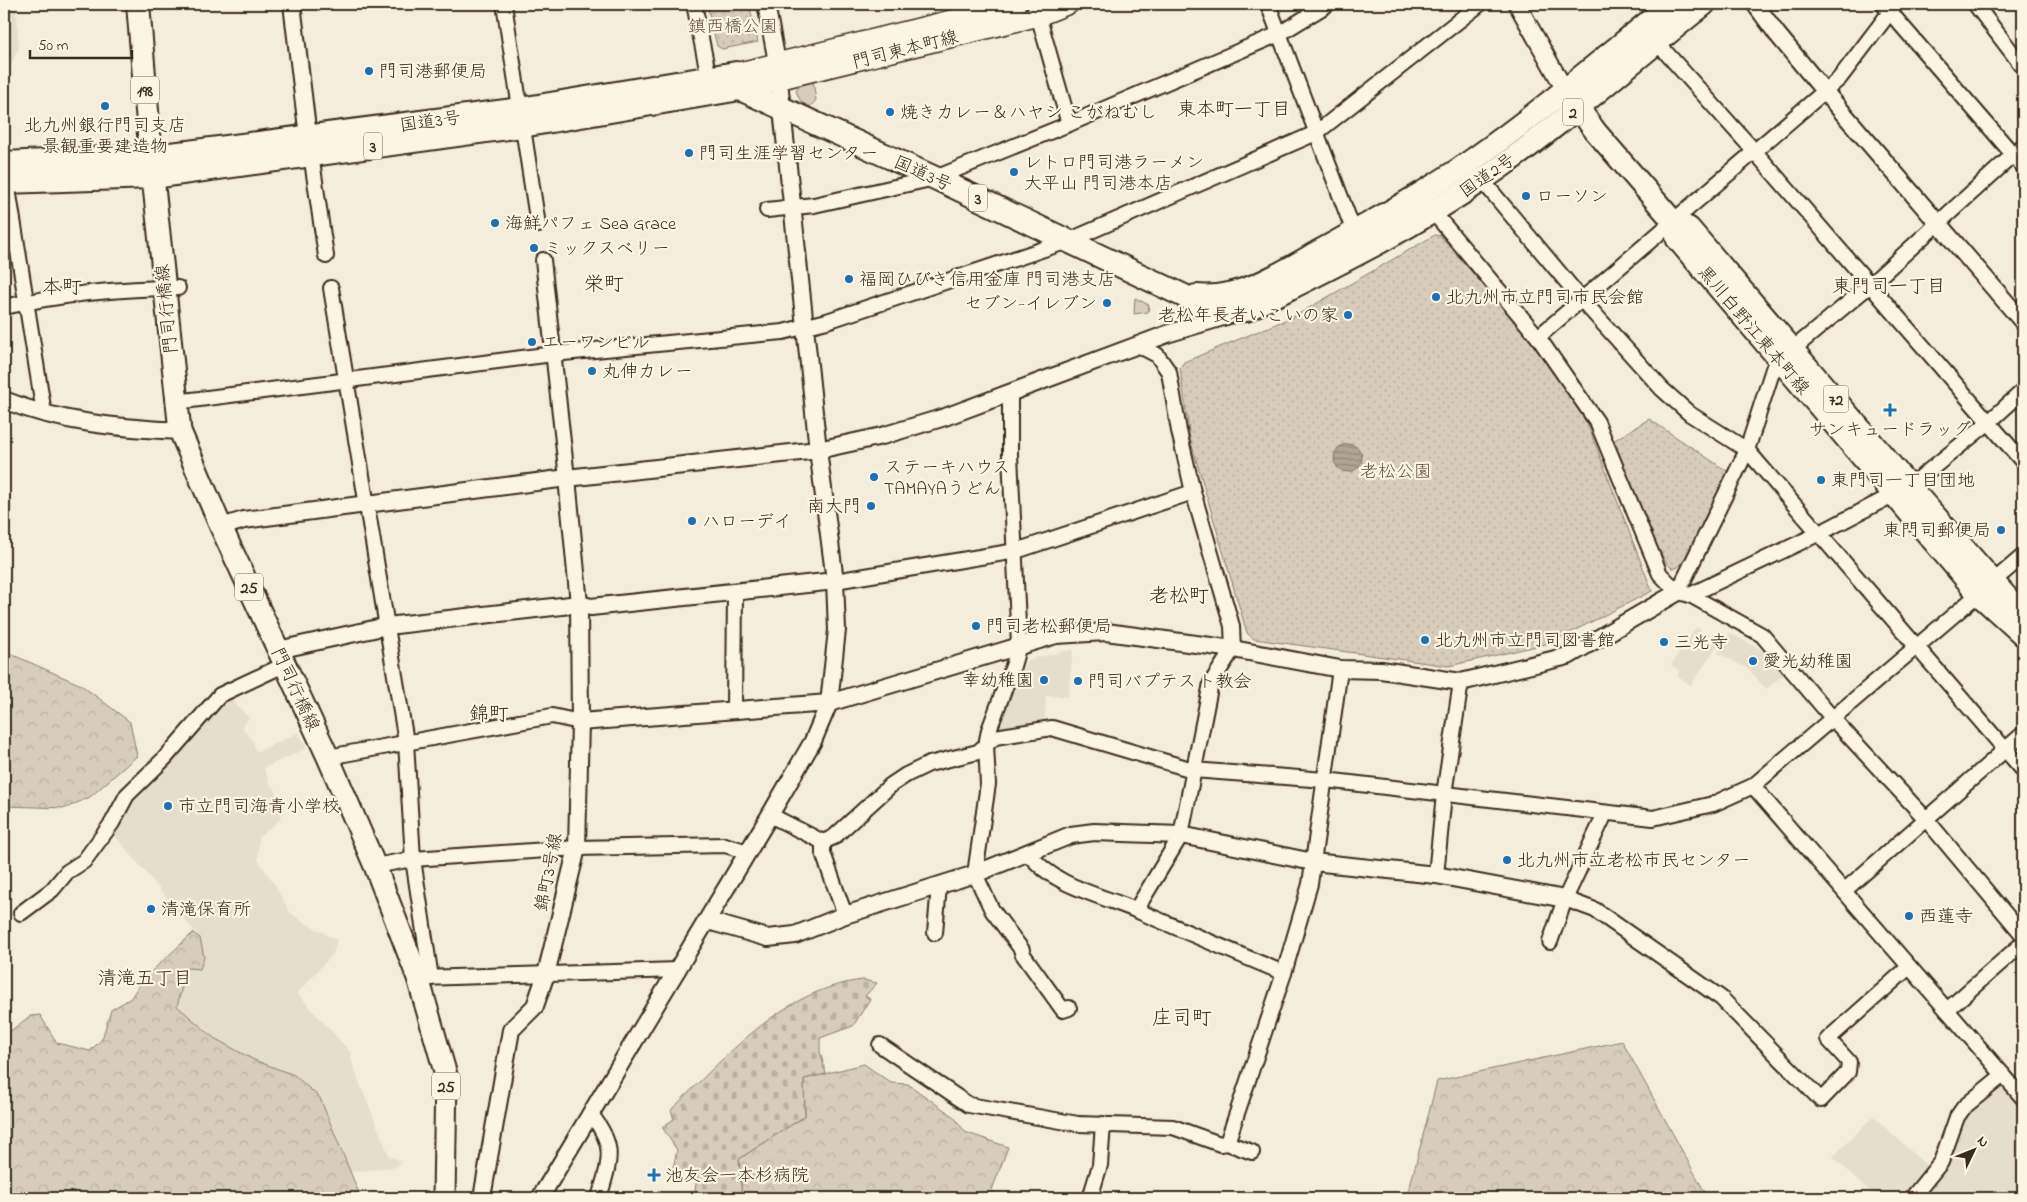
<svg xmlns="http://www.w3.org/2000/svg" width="2027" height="1202" font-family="'Indie Flower','Klee One',sans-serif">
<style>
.built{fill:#e5ddce}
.green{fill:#d6cdbd;stroke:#887c6e}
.forest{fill:url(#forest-crowns);stroke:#887c6e}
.cemetery{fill:url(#cemetery-stones);stroke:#887c6e}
.park{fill:url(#park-dots);stroke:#887c6e}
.water{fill:url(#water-rules);stroke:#817466}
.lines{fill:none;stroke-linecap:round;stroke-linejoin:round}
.minor-casing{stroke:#3b2a1e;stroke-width:18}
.tertiary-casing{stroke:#3b2a1e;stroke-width:20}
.secondary-casing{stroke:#3b2a1e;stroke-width:22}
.primary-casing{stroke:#3b2a1e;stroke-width:25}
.trunk-casing{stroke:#3b2a1e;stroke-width:26}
.minor{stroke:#fcf5e5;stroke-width:14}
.tertiary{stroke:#fcf5e5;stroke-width:16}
.secondary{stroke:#fcf5e5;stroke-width:19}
.primary{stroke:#fcf5e5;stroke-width:21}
.trunk{stroke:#fcf5e5;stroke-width:22}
.poi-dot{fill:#1f6fb2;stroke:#fcf5e5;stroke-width:2}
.labels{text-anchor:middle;stroke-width:4.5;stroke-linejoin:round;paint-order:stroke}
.shield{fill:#fcf5e5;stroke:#75675a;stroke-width:1}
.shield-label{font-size:16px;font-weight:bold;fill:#3b2a1e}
.park-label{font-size:18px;fill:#625346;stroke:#fcf5e5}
.street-label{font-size:18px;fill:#3b2a1e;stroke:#fcf5e5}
.poi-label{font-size:18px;fill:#3b2a1e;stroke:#fcf5e5;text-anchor:start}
.neighbourhood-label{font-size:19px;fill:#3b2a1e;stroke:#fcf5e5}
.quarter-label{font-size:20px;fill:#3b2a1e;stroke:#fcf5e5}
</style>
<defs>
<pattern id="forest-crowns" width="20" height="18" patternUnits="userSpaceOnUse" patternTransform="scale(1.25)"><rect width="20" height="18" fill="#d6cdbd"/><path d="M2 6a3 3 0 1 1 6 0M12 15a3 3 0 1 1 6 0" fill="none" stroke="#b9b0a2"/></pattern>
<pattern id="cemetery-stones" width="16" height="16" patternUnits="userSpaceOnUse" patternTransform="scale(1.25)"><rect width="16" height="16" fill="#d6cdbd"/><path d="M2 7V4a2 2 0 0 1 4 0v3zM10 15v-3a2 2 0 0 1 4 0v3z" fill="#b9b0a2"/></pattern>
<pattern id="park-dots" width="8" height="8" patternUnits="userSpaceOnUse" patternTransform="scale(1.25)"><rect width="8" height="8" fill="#d6cdbd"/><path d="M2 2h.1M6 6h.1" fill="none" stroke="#b9b0a2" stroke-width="1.8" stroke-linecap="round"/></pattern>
<pattern id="water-rules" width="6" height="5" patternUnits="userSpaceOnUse" patternTransform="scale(1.25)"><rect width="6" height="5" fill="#b0a596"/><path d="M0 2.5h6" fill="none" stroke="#90877a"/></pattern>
</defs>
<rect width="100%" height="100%" fill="#f4eddd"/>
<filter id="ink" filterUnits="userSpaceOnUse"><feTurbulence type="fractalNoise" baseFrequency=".02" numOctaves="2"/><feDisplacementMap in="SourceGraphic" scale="10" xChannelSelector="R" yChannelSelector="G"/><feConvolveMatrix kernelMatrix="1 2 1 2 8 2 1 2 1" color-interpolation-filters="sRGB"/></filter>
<g filter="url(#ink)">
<!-- built -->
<g class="built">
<polygon points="4,4 16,4 19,47 10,66 4,67"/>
<polygon points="1696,627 1719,643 1691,685 1677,676 1680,671 1671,665"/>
<polygon points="1730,633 1764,651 1784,674 1766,689 1748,669 1718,653"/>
<polygon points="1073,649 1068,697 1046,696 1044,727 1002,731 999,727 1027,660"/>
<polygon points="228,696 249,718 242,727 253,741 256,752 298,733 307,748 264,768 269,782 276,791 281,819 259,837 258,860 275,885 289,911 300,920 337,940 333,954 297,993 350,1052 354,1069 390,1158 393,1157 401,1162 396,1167 351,1172 320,1098 294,1075 254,1060 214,1038 177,1006 187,968 200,968 200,938 112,832 126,803"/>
<polygon points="1999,1084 2023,1113 2023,1198 1919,1198 1912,1188 1902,1198 1877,1198 1833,1157 1873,1116 1930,1169 1924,1192 1959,1121"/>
</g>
<!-- green -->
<g class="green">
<polygon points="813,81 816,100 810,107 801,102 796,91 802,84"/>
<polygon points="1135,298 1149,305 1148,312 1134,314"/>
</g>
<!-- forest -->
<g class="forest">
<polygon points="4,651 81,685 130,722 137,756 90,797 66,808 4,806"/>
<polygon points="193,933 200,938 204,957 200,969 187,968 177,1006 214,1038 254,1060 294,1075 320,1098 361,1198 4,1198 4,1036 30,1016 40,1015 57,1043 90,1051 102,1039 111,1010 131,998 142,980"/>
<polygon points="1622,1041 1708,1198 1407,1198 1437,1081"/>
<polygon points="864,1064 891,1083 908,1084 954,1117 965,1132 1008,1147 992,1190 999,1198 742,1198 739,1159 805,1116 804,1079"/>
</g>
<!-- cemetery -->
<path class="cemetery" d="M863,980l14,3 -12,13 5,3 -17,27 -33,12v13l6,23 -22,5 1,37 -66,43 3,39h-48l3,-21 -24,-9 4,-18 -15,-23 12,-8 -3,-9c54,-52 111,-121 192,-130z"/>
<!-- park -->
<g class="park">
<polygon points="707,4 749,4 758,42 722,49 717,46"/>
<polygon points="1435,235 1441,236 1535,346 1572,397 1589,428 1652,591 1550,643 1449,666 1254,639 1247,633 1190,439 1180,368 1184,362 1295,316"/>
<polygon points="1649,419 1730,473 1688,557 1677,568 1672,568 1667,564 1654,542 1613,441"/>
</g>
<!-- water -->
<circle class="water" cx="1348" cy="458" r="14"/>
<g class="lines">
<defs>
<g id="minor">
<polyline points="504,4 538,225"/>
<polyline points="694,4 709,78"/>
<polyline points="1035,4 1069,124"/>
<polyline points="1268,4 1354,232"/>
<polyline points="1883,4 2023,166"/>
<polyline points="1975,4 2023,67"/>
<polyline points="1652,37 1756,153 2023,462"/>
<polyline points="311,154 326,256"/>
<polyline points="6,176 44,413"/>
<polyline points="1482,180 1582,300 1662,389 1690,414 1747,450 2023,770"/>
<polyline points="1429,207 1538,337 1597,422 1660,574 1678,592 1690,595 1762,635 1834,720 1926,819 2023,935"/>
<polyline points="767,210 814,205 935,178 1069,124 1279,34 1328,4"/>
<polyline points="543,260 567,478"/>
<polyline points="331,288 406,742 413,859 431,978"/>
<path d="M4,307c55,-12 118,-19 174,-19"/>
<polyline points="1538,337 1839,79 1896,4"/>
<polyline points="1010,393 1010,455 1019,645 1013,666 989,730 986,745 988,784 975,874 992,910 1022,950 1022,953 1063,1010 1069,1008"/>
<polyline points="176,402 553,354 783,332 827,321 1068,241 1316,133 1480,4"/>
<polyline points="835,581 1016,551 1193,492"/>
<polyline points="1678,592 1747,450 1773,369 1793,349 1870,285 2023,146"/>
<polyline points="1690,595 1820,533 1910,486 1989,422 2023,391"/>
<polyline points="734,709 735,591"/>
<polyline points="328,757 552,716 580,722"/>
<polyline points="1753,786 2023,1098"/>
<polyline points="770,815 823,842 823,853 845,915"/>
<polyline points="823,842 834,837 891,785 906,775 929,764 978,752 995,737 1052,728 1193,770 1325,780 1653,818 1713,804 1753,786 2023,556"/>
<path d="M1028,853c26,34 73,42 110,58 49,21 97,42 146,62"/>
<polyline points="375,866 413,859 577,848 725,845 748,852"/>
<polyline points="1436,875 1444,794 1461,682"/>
<polyline points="1845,890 2023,734"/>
<polyline points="1565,899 1595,910 1721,998 1821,1100 1848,1072 1849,1062 1828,1039 1909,967"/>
<polyline points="1136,910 1181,835 1211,683 1233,649 1232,626 1193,492 1179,431 1169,372 1157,355 1138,345"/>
<polyline points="21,913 52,890 67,872 84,861 112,823 127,795 165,758 220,695 284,665"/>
<polyline points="935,933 939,885"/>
<polyline points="1550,942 1565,899 1605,814"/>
<polyline points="422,978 678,970"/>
<polyline points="1947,1010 2023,943"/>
<polyline points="880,1045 969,1105 1078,1124 1173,1127 1220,1144 1227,1143"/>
<path d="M590,1113c27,34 20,47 9,85"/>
<polyline points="1252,1152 1227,1143 1284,973 1310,884 1340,669"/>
<polyline points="1090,1198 1100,1165 1103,1124"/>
<polyline points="1912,1198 1941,1162 1957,1117 1964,1107 2003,1075"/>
</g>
<g id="tertiary">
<polyline points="292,4 309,145"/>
<polyline points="1517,4 1565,90"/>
<polyline points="1755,4 1777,34 1825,92 2023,322"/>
<path d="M4,400c56,23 116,28 176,31"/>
<polyline points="221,527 244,520 567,478 818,450 882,436 945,417 1170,333 1233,314"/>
<polyline points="278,650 387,626 579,604 591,607 835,581"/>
<polyline points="580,722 829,703 1056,635 1106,632 1233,649 1340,669 1381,670 1461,682 1568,656 1678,592"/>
<polyline points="708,921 768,938 795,935 845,915 975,874 1071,835 1094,832 1181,835 1313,862 1436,875 1565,899"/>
<polyline points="482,1198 511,1030 535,1006 546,974 577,848 580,722 579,604 567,478"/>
<polyline points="540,1198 770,815 813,741 829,703 837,630 835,581 818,450 777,62 766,4"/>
</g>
<g id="secondary">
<polyline points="736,73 1016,4"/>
<polyline points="741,89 1039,16 1069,4"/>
</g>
<g id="primary">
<polyline points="1568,94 1596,132 1673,221 1689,228 1917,495 2023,615"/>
<polyline points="153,177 180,431 221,527 328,757 375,866 418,978 446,1075 444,1198"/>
<polyline points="1673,221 1677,239 1979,595 2023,635"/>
</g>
<g id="trunk">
<polyline points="138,4 152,170"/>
<polyline points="4,163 151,156 188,152 520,109 736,73 760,92"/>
<path d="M4,182l149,-5 369,-51 218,-37 195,89 264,125c16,7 30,9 47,7 80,-40 162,-79 236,-130 78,-53 148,-118 222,-176"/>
<path d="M1196,296c45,5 88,-25 126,-46 52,-29 104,-57 152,-91 68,-48 132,-103 197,-155"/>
</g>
</defs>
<!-- minor casing -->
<use href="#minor" class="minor-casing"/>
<!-- tertiary casing -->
<use href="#tertiary" class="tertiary-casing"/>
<!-- secondary casing -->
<use href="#secondary" class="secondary-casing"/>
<!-- primary casing -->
<use href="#primary" class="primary-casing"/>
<!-- trunk casing -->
<use href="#trunk" class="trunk-casing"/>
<!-- minor -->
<use href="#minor" class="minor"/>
<!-- tertiary -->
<use href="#tertiary" class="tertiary"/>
<!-- secondary -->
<use href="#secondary" class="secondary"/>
<!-- primary -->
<use href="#primary" class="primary"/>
<!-- trunk -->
<use href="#trunk" class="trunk"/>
</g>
</g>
<!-- markers -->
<g class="poi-dot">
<circle cx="369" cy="71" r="5"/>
<circle cx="105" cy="106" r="5"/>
<circle cx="890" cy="112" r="5"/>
<circle cx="689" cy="153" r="5"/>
<circle cx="1014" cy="172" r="5"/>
<circle cx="1526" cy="196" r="5"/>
<circle cx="495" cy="223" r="5"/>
<circle cx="534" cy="248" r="5"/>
<circle cx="849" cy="279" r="5"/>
<circle cx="1436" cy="297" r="5"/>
<circle cx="1107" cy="303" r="5"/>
<circle cx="1348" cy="315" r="5"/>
<circle cx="532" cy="342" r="5"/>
<circle cx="592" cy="371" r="5"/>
<path d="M1887.5 402.5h5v5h5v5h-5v5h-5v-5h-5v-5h5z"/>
<circle cx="874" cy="477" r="5"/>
<circle cx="1821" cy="480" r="5"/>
<circle cx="871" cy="506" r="5"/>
<circle cx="692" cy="521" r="5"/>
<circle cx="2001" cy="530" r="5"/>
<circle cx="976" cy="626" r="5"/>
<circle cx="1425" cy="640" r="5"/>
<circle cx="1664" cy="642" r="5"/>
<circle cx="1753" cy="661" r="5"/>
<circle cx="1044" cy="680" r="5"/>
<circle cx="1078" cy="681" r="5"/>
<circle cx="168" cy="806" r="5"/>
<circle cx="1507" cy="860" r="5"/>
<circle cx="151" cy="909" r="5"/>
<circle cx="1909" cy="916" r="5"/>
<path d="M651.5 1167.5h5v5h5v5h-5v5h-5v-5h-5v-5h5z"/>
</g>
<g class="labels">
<!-- shield labels -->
<g class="shield">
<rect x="131" y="76.5" width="28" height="27" rx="4"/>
<rect x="1563" y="98.5" width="20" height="27" rx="4"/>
<rect x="364" y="132.5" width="18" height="27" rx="4"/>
<rect x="969" y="184.5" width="18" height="27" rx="4"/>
<rect x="1823.5" y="385.5" width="25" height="27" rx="4"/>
<rect x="235" y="573.5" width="28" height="27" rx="4"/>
<rect x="432" y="1072.5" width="28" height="27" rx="4"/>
</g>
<g class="shield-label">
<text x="145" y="96">198</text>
<text x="1573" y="118">2</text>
<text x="373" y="152">3</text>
<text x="978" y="204">3</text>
<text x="1836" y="405">72</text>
<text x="249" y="593">25</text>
<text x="446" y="1092">25</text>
</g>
<!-- park labels -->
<g class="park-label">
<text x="733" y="32">鎮西橋公園</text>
<text x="1396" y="477">老松公園</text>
</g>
<!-- street labels -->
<g class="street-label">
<text transform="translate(905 49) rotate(-14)" y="6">門司東本町線</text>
<text transform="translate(430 121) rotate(-8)" y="6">国道3号</text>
<text transform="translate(923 173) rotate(24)" y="6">国道3号</text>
<text transform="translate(1487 175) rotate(-35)" y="6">国道2号</text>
<text transform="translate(166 309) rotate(-96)" y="6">門司行橋線</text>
<text transform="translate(1754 330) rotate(50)" y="6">黒川白野江東本町線</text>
<text transform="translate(296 689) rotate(65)" y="6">門司行橋線</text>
<text transform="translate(548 872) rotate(-79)" y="6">錦町3号線</text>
</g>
<!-- poi labels -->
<g class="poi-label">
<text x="379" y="77">門司港郵便局</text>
<text x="900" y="118">焼きカレー＆ハヤシ こがねむし</text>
<text x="105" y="131" text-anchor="middle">北九州銀行門司支店<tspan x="105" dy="21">景観重要建造物</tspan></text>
<text x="699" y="159">門司生涯学習センター</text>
<text x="1024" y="168">レトロ門司港ラーメン<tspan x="1024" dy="21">大平山 門司港本店</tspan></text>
<text x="1536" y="202">ローソン</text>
<text x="505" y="229">海鮮パフェ Sea Grace</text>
<text x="544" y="254">ミックスベリー</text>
<text x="859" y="285">福岡ひびき信用金庫 門司港支店</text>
<text x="1446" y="303">北九州市立門司市民会館</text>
<text x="1097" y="309" text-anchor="end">セブン-イレブン</text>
<text x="1338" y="321" text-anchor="end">老松年長者いこいの家</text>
<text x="542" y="348">エーワンビル</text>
<text x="602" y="377">丸伸カレー</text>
<text x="1890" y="435" text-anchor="middle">サンキュードラッグ</text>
<text x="884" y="473">ステーキハウス<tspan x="884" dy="21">TAMAYAうどん</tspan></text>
<text x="1831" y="486">東門司一丁目団地</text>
<text x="861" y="512" text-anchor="end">南大門</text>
<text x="702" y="527">ハローデイ</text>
<text x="1991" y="536" text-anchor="end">東門司郵便局</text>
<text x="986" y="632">門司老松郵便局</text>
<text x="1435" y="646">北九州市立門司図書館</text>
<text x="1674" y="648">三光寺</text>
<text x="1763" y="667">愛光幼稚園</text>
<text x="1034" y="686" text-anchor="end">幸幼稚園</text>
<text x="1088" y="687">門司バプテスト教会</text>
<text x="178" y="812">市立門司海青小学校</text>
<text x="1517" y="866">北九州市立老松市民センター</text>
<text x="161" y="915">清滝保育所</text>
<text x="1919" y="922">西蓮寺</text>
<text x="665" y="1181">池友会一本杉病院</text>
</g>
<!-- neighbourhood labels -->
<g class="neighbourhood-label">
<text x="1234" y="115">東本町一丁目</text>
<text x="1889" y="292">東門司一丁目</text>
<text x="145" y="984">清滝五丁目</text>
</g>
<!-- quarter labels -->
<g class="quarter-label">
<text x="604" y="290">栄町</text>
<text x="62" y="293">本町</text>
<text x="1179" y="602">老松町</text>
<text x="489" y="720">錦町</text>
<text x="1182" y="1024">庄司町</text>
</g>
</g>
<!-- margin -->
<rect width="2027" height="1202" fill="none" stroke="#fcf5e5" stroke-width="20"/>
<rect x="10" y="10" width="2007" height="1182" fill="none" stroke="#3b2a1e" stroke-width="2" filter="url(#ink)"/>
<!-- north arrow -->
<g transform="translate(1974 1150) rotate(47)" stroke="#fcf5e5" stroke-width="4" paint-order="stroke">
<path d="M0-4L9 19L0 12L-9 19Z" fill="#3b2a1e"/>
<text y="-8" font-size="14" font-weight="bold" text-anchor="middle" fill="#3b2a1e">N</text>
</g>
<!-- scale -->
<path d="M30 50v8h102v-8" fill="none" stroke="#3b2a1e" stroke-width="2.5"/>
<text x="38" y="50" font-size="15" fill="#3b2a1e" stroke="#fcf5e5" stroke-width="4" paint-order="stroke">50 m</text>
</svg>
